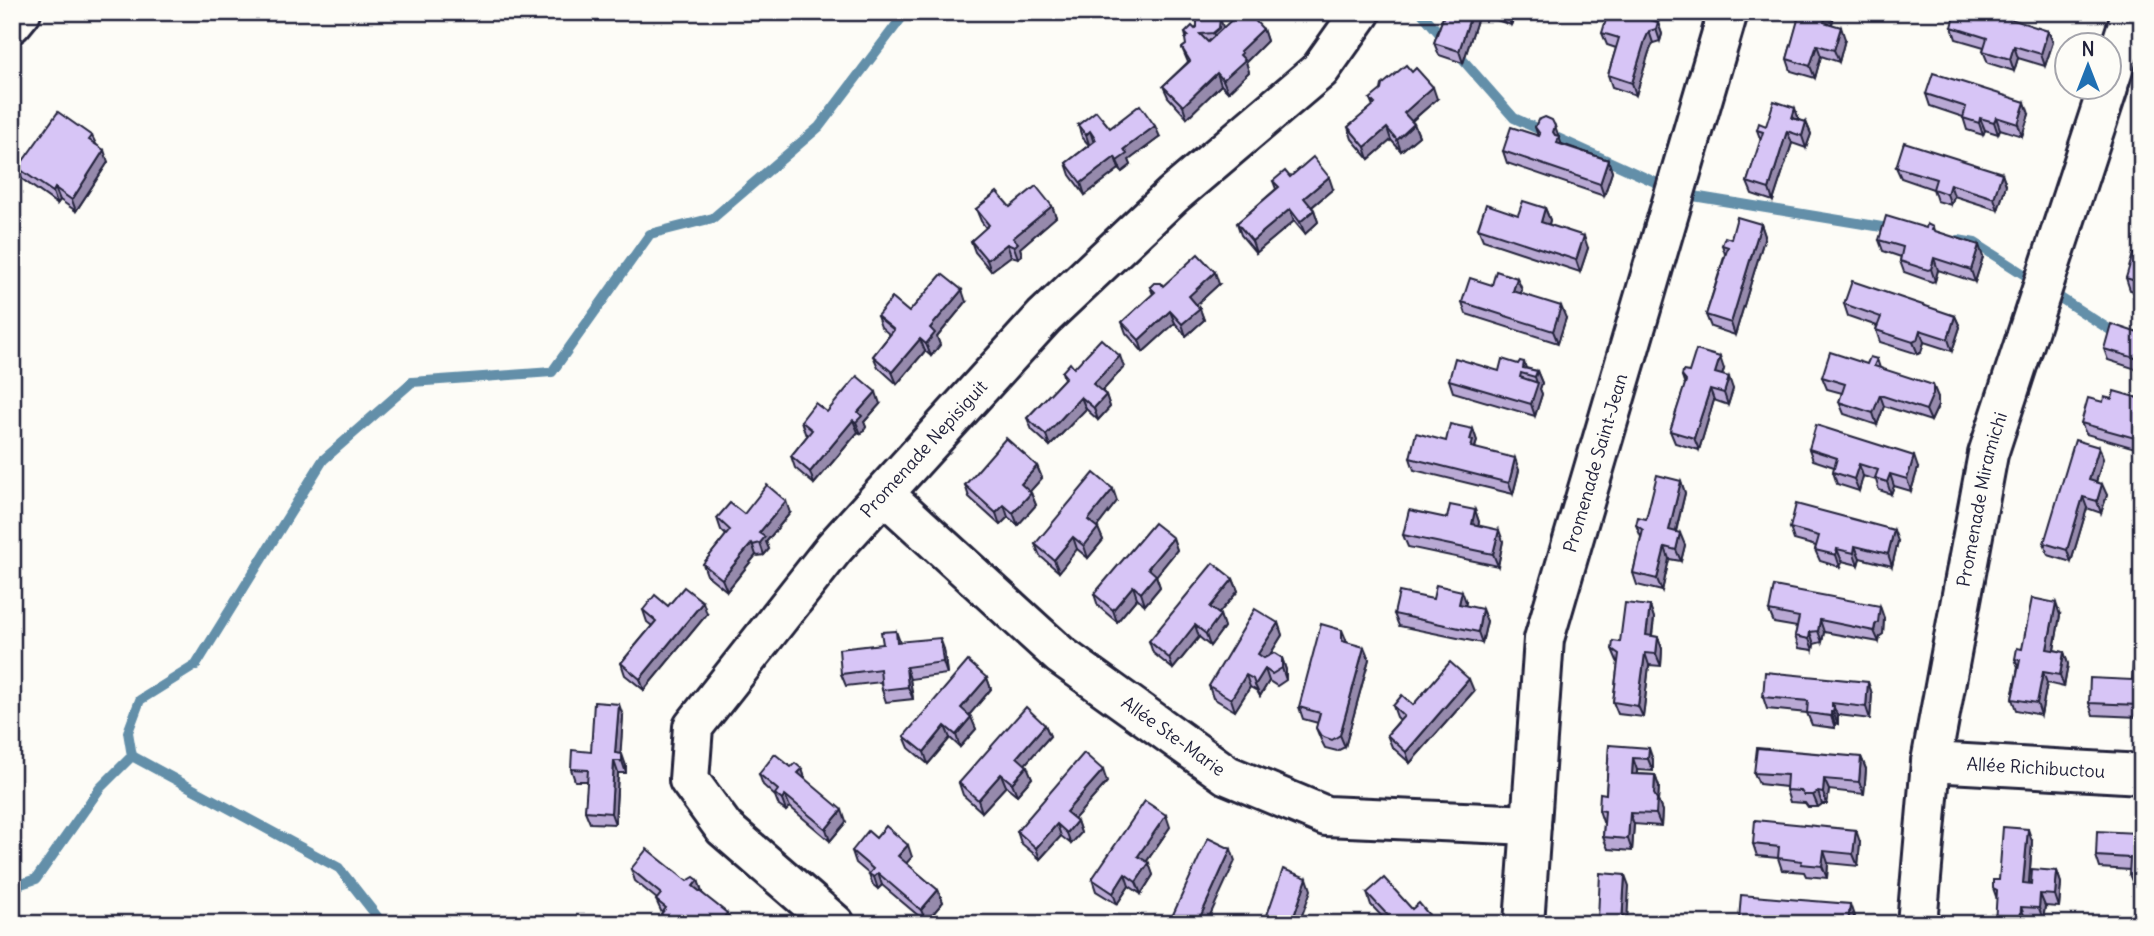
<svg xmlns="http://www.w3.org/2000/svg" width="2154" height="936" font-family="Delius,sans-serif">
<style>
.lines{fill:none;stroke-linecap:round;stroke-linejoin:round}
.stream{stroke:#648fa9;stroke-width:10}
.minor-casing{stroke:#22223b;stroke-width:44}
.minor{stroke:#fdfcf7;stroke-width:38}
.wall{fill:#b9a9d4;stroke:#22223b;stroke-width:2}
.shaded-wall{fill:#968aac;stroke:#22223b;stroke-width:2}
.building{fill:#d7c5f6;stroke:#22223b;stroke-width:2}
.labels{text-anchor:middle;stroke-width:5;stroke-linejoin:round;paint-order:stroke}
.street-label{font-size:18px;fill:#22223b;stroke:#fdfcf7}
</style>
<rect width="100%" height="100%" fill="#fdfcf7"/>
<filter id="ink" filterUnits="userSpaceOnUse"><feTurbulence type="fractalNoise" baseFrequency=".0143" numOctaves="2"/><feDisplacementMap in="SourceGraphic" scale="14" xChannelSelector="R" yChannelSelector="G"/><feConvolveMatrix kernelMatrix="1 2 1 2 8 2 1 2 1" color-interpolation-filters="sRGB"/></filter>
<g filter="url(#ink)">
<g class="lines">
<!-- stream -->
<g class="stream">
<polyline points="1421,12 1445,40"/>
<polyline points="1455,51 1514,118 1668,188"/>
<polyline points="1681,194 1894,229"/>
<polyline points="1958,240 1975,243 2036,282"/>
<polyline points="2048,290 2118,335"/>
<polyline points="132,756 128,732 140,700 196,665 323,460 412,382 552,372 650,234 713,218 819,127 906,12"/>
<polyline points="132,756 339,868 383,924"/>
<polyline points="12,887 36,879 100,788 132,756"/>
</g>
<defs>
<g id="minor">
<polyline points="12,23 21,12"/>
<polyline points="2108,85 2132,12"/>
<path id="s1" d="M884,494l176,161 167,120 99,41 205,9"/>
<path id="s2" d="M1931,762l211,12"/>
<path id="s3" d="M835,924l-111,-96 -35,-48 4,-53 141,-179 210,-231 129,-122 147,-125 41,-58"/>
<path id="s4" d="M1524,924l20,-285 184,-627"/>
<path id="s5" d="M1917,924l14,-162 57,-308 120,-366"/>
</g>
</defs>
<!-- minor casing -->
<use href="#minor" class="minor-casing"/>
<!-- minor -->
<use href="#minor" class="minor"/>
</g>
<!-- wall -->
<g class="wall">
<polygon points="1445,12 1517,12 1511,25 1479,14 1463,63 1439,55 1434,43"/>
<polygon points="1627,12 1662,12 1658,23 1662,34 1660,41 1653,43 1649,52 1636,95 1612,87 1608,75 1616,48 1607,45 1602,33 1613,14"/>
<polygon points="1794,12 1835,12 1832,24 1845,39 1839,62 1821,56 1815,78 1791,71 1787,59 1798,22"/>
<polygon points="1952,27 2048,31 2053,42 2045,66 2018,58 2014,71 1988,63 1983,51 1984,47 1956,39"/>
<polygon points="1223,28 1263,29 1267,41 1246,62 1249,72 1228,92 1221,85 1187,118 1168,97 1163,86 1188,62 1182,48 1186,45 1186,37 1185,33 1195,29"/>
<polygon points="1926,94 2029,114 2022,136 2000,129 1998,134 1985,130 1983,135 1967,130 1963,117 1930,106"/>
<polygon points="1370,99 1437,99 1412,121 1414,124 1419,136 1401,151 1391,140 1369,159 1352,139 1348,127 1373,106"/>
<polygon points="1799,120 1806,122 1811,134 1806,148 1792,143 1773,201 1752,194 1747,182 1761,141 1757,130 1766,126"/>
<polygon points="1078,125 1110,128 1160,137 1129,160 1131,165 1122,172 1119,169 1085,195 1070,175 1066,163 1089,145 1082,137"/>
<polygon points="1535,127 1562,144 1608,160 1612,172 1604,196 1507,163 1503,151 1538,136"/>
<polygon points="92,136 96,144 108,162 76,211 60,200 57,204 22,179 18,168"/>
<polygon points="1896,167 2002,173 2006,185 1998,210 1954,196 1951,205 1937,201 1933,189 1901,178"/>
<polygon points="1290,177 1333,189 1312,207 1314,210 1318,222 1305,234 1294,221 1256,253 1241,235 1237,223 1276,189 1273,181"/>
<polygon points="1052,206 1056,217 1020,248 1022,255 1018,258 1011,256 991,271 975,252 971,241 986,228 981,221 976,209"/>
<polygon points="1545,208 1550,220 1549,224 1588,248 1580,272 1483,240 1478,228 1518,215"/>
<polygon points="1761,224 1765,236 1735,335 1711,327 1706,315 1725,254 1722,245 1731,239"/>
<polygon points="1933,227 1934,231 1983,257 1975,282 1938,270 1935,281 1932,282 1904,272 1900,261 1901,257 1883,251 1879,240"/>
<polygon points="2142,256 2142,293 2130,290 2126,278"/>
<polygon points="1517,278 1522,290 1520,294 1566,318 1558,343 1466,314 1462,302 1492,285"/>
<polygon points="1219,284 1196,305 1200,309 1204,320 1186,336 1175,323 1143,352 1126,333 1122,322 1153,294 1150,287"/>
<polygon points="966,302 937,337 940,345 931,356 925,351 897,384 878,367 873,356 890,335 881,327 877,316 909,312"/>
<polygon points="1844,304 1955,316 1960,327 1952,351 1924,342 1921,352 1918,354 1880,342 1876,330 1877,326 1848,316"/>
<polygon points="2142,333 2142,371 2108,360 2104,349"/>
<polygon points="1877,359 1880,368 1938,397 1938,406 1931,421 1884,406 1877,425 1844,414 1839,402 1842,393 1827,389 1822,377 1867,364"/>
<polygon points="1524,362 1526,368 1537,371 1542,383 1540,389 1542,394 1535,416 1453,392 1449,380 1499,371"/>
<polygon points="1124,367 1102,391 1106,395 1110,407 1098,420 1086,409 1050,446 1032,430 1027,418 1064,379 1062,372 1074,368"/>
<polygon points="1724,369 1722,375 1733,389 1728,405 1714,400 1699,450 1675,443 1670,431 1685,385 1682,376 1689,372"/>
<polygon points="2112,399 2142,399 2142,450 2086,434 2081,423 2103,402"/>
<polygon points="880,404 864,422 866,427 861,434 858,432 814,484 795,468 791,456 808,435 805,433 801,421 827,412"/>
<polygon points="1473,429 1477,441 1475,448 1519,470 1513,494 1414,470 1410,458"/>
<polygon points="2099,447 2103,459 2096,482 2107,495 2101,513 2087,508 2071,562 2048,555 2044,543"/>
<polygon points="1809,449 1918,468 1911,491 1894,486 1891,494 1879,490 1876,480 1863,476 1859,491 1837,484 1833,472 1834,467 1813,460"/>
<polygon points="1037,466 1042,478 1029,492 1031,493 1036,505 1018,525 1008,517 1000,525 969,497 965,485"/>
<polygon points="1681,481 1685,493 1676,532 1685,545 1681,561 1669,559 1662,591 1637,585 1633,573 1641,537 1636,525 1646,519"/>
<polygon points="1117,501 1097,527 1103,540 1088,558 1077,549 1059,572 1040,556 1035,544"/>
<polygon points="1475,510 1479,522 1478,525 1503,541 1498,566 1408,547 1403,535 1447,518"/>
<polygon points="790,513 766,542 769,549 764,555 758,556 756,555 727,591 707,575 703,564 726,535 721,530 717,518 744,514"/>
<polygon points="1790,528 1898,541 1892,566 1860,558 1858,565 1842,561 1840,567 1820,561 1815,550 1816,546 1794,540"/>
<polygon points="1173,538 1177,550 1156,575 1160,587 1145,605 1137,598 1117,622 1098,606 1094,594"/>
<polygon points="1233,579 1238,591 1218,614 1220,615 1224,627 1210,646 1199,637 1173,669 1153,653 1149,641"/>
<polygon points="1433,599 1466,602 1465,605 1487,621 1482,643 1399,626 1394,614"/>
<polygon points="668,606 707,614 644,690 625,675 621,663 652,626 647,622 643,610"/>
<polygon points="1650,606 1654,618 1652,636 1658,637 1662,649 1661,666 1649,665 1643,717 1618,714 1613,702 1618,662 1617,661 1612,649 1620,642"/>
<polygon points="1769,611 1884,618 1883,634 1880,636 1879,642 1824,632 1822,642 1814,644 1813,650 1799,648 1795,636 1797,627 1774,623"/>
<polygon points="2060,615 2054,650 2064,652 2068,664 2064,687 2047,683 2041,715 2016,710 2012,699 2018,667 2015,659 2022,649"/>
<polygon points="1278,623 1282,635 1269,656 1282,658 1286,670 1286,680 1277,686 1269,681 1260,696 1257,691 1250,687 1235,711 1213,698 1209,686"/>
<polygon points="896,631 900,642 944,649 947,674 910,679 913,699 886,702 882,690 881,682 846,686 841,674 883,644"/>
<polygon points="1346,643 1369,659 1345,747 1337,751 1325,748 1321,740 1316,728 1318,723 1303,719 1299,707"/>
<polygon points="2142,662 2142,724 2139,717 2093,715 2089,703 2132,680"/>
<polygon points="987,678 991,689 969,715 976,729 960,747 950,738 928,764 909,748 904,736"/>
<polygon points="1868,682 1872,694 1870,719 1838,715 1838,724 1835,723 1835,728 1812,725 1807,713 1767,709 1763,697"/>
<polygon points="1474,691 1410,763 1392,747 1387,735 1400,720 1397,717 1393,706 1413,705"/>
<polygon points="623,716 620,754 626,766 626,773 618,773 615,824 590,823 585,811 588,781 575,781 571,769 591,752"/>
<polygon points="1045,725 1050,736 1025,764 1032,778 1017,795 1006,786 982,812 963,795 959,783"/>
<polygon points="1609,745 1653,760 1653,771 1637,770 1637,774 1655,775 1659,787 1658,801 1662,811 1661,826 1634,824 1632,851 1608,849 1603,837 1604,822 1603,822 1599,810 1606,794"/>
<polygon points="1861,757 1866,769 1864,794 1829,790 1827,804 1822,804 1818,807 1808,807 1805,803 1790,802 1786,790 1786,787 1759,784 1754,773"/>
<polygon points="791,767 802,769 805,779 846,822 830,841 790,807 786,811 779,806 775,796 763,785 759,774"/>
<polygon points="1107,782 1074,819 1077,821 1081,833 1071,844 1061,836 1040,859 1021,843 1017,831"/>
<polygon points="2142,825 2142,886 2134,886 2129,874 2130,870 2100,868 2096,856 2137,833"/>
<polygon points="1170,827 1147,861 1153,875 1141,894 1129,886 1117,904 1096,891 1092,879"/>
<polygon points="876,838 912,857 906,863 938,890 943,902 926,922 882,885 878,889 873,885 869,874 856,863 852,851"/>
<polygon points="2032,841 2029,884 2031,884 2057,871 2061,883 2059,907 2045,906 2043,920 2025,918 1997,899 1993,888"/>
<polygon points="1860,842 1858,866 1828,863 1827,878 1806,876 1804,872 1782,870 1778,858 1757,856 1753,844"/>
<polygon points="631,869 687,881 698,880 702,893 731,924 664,924 661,914 662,913 656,900 657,899 635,881"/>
<polygon points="1367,893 1412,909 1432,924 1389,924 1371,905"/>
<polygon points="1854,916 1853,924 1741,924 1739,920"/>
</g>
<!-- shaded-wall -->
<g class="shaded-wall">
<polygon points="1472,12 1478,12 1479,14 1463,63 1459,51"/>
<polygon points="1508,12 1517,12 1511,25 1507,13"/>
<polygon points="1654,12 1662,12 1658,23 1662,34 1660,41 1656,29 1651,20"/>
<polygon points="1827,12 1835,12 1829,34 1824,22"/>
<polygon points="1220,18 1224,30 1218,45 1213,33"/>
<polygon points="1841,27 1845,39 1839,62 1834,50"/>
<polygon points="1263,29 1267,41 1246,62 1249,72 1228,92 1223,80 1240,55 1240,51"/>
<polygon points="1649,31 1653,43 1649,52 1636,95 1632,83 1645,40"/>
<polygon points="2048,31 2053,42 2045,66 2041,54"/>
<polygon points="1817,45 1821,56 1815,78 1810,66"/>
<polygon points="2014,46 2018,58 2014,71 2010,59"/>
<polygon points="1217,73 1221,85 1187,118 1183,106"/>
<polygon points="1433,87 1437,99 1408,124 1404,113"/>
<polygon points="2025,102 2029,114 2022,136 2018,124"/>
<polygon points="1795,108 1799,120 1792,118"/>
<polygon points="1996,117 2000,129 1998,134 1994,122"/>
<polygon points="1980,118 1985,130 1983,135 1979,123"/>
<polygon points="1806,122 1811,134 1806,148 1802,136"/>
<polygon points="1414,124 1419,136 1401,151 1397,140"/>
<polygon points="1155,126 1160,137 1129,160 1131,165 1122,172 1117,161 1124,149"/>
<polygon points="1555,126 1563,148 1561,155 1553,132"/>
<polygon points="1387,128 1391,140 1369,159 1365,147"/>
<polygon points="1090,131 1094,143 1090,147 1086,135"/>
<polygon points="1787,131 1792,143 1773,201 1769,189"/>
<polygon points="104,150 108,162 76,211 72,200"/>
<polygon points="1115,157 1119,169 1085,195 1081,183"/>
<polygon points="1608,160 1612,172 1604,196 1600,184"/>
<polygon points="2002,173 2006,185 1998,210 1994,198"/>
<polygon points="1329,177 1333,189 1308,210 1304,198"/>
<polygon points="1950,184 1954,196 1951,205 1947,194"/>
<polygon points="55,188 60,200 57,204 53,192"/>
<polygon points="1052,206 1056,217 1020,248 1022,255 1018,258 1014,247 1013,238"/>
<polygon points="1545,208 1550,220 1546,234 1541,222"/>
<polygon points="1290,209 1294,221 1256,253 1252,241"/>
<polygon points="1314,210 1318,222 1305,234 1300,222"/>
<polygon points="1761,224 1765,236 1735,335 1731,323"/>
<polygon points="1584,236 1588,248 1580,272 1576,260"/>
<polygon points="1007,244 1011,256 991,271 987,260"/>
<polygon points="1979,245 1983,257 1975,282 1971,270"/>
<polygon points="1934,258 1938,270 1935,281 1931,269"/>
<polygon points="1215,272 1219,284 1193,308 1189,296"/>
<polygon points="1517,278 1522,290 1517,303 1513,291"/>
<polygon points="962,290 966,302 937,337 940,345 931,356 926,344 930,328"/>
<polygon points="15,305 19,317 12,329 12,309"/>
<polygon points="1561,306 1566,318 1558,343 1553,331"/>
<polygon points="1200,309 1204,320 1186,336 1182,324"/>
<polygon points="1170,311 1175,323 1143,352 1139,340"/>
<polygon points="1955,316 1960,327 1952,351 1948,339"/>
<polygon points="1920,330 1924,342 1921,352 1918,354 1913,342"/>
<polygon points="920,339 925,351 897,384 892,372"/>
<polygon points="1120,356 1124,367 1098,396 1093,384"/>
<polygon points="1720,357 1724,369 1719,385 1715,373"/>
<polygon points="1537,371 1542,383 1540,389 1542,394 1535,416 1531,404 1537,383 1535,377"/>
<polygon points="1729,377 1733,389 1728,405 1724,393"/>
<polygon points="1933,385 1938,397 1938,406 1931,421 1926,410"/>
<polygon points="1710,389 1714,400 1699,450 1694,438"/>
<polygon points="876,392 880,404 864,422 866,427 861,434 856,422 858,412"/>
<polygon points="1106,395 1110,407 1098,420 1094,408"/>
<polygon points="1880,395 1884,406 1877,425 1873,413"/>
<polygon points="1081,397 1086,409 1050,446 1046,435"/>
<polygon points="853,420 858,432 814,484 810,472"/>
<polygon points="1473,429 1477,441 1475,447 1477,453 1476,459 1470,440"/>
<polygon points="2099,447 2103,459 2093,492 2089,480"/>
<polygon points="1914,456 1918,468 1911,491 1907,479"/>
<polygon points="1515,458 1519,470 1513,494 1509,483"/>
<polygon points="1859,464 1863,476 1859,491 1854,479"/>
<polygon points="1037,466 1042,478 1026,496 1021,484"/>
<polygon points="1890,474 1894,486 1891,494 1887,482"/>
<polygon points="1681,481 1685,493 1673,542 1669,530"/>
<polygon points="2102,484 2107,495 2101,513 2097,501"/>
<polygon points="1113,489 1117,501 1093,532 1088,520"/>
<polygon points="1031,493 1036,505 1018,525 1013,513"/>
<polygon points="2083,497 2087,508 2071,562 2067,550"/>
<polygon points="786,501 790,513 766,542 769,549 764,555 760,543 759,533"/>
<polygon points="1004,505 1008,517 1000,525 996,513"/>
<polygon points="1475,510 1479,522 1476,535 1472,524"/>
<polygon points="1098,528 1103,540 1088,558 1084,546"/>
<polygon points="1499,530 1503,541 1498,566 1493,554"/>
<polygon points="1894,530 1898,541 1892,566 1888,554"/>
<polygon points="1680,533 1685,545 1681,561 1676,550"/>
<polygon points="1073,537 1077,549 1059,572 1054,560"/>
<polygon points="1173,538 1177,550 1156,576 1160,587 1145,605 1141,593 1148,568"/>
<polygon points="752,543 756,555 727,591 722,579"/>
<polygon points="1855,546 1860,558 1858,565 1854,553"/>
<polygon points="1665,547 1669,559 1662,591 1657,579"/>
<polygon points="1837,549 1842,561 1840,567 1836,555"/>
<polygon points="1233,579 1238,591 1214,619 1210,607"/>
<polygon points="1133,586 1137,598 1117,622 1113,610"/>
<polygon points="1462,591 1466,602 1463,616 1459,604"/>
<polygon points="703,602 707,614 644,690 640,679"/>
<polygon points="2056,603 2060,615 2052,661 2047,649"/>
<polygon points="1650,606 1654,618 1650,647 1646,635"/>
<polygon points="1880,606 1884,618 1883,634 1880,636 1879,642 1874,631"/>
<polygon points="1482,609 1487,621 1482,643 1478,632"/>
<polygon points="1220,615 1224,627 1210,646 1206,634"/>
<polygon points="1820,620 1824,632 1822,642 1818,631"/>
<polygon points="1278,623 1282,635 1263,666 1258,654"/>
<polygon points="1195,625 1199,637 1173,669 1169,658"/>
<polygon points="1342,630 1347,642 1346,653 1342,641"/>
<polygon points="1810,632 1814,644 1813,650 1809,639"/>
<polygon points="1658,637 1662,649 1661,666 1656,654"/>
<polygon points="940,638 944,649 947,674 943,662"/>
<polygon points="1364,647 1369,659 1345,747 1340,735"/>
<polygon points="2064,652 2068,664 2064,687 2060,675"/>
<polygon points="1645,653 1649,665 1643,717 1638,706"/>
<polygon points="1282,658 1286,670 1286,680 1282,668"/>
<polygon points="906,667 910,679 913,699 908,687"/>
<polygon points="1265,669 1269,681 1260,696 1255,685"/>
<polygon points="2043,672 2047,683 2041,715 2037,703"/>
<polygon points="1246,675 1250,687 1235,711 1231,699"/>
<polygon points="987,678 991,689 965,720 961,708"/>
<polygon points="1469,679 1474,691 1410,763 1406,752"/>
<polygon points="1868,682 1872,694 1870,719 1866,707"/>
<polygon points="1832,703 1838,717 1838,724 1833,712"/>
<polygon points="619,704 623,716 620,761 615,753"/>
<polygon points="1831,712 1835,723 1835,728 1831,716"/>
<polygon points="971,717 976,729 960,747 956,735"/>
<polygon points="1045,725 1050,736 1021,769 1017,757"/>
<polygon points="945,726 950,738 928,764 924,752"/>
<polygon points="1649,748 1653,760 1653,771 1648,759"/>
<polygon points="622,754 626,766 626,773 622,761"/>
<polygon points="1861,757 1866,769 1864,794 1859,782"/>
<polygon points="1633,758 1637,770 1636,786 1632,774"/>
<polygon points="614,761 618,773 615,824 611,813"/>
<polygon points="1027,766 1032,778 1017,795 1012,783"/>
<polygon points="802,769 806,781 798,773"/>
<polygon points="1103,770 1107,782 1070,824 1066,812"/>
<polygon points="1001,774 1006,786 982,812 978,800"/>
<polygon points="1655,775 1659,787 1658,801 1662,811 1661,826 1656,814 1654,794"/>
<polygon points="1824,779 1829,790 1827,804 1823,793"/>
<polygon points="1818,792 1822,804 1818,807 1813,795"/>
<polygon points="785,795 790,807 786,811 782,800"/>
<polygon points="842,810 846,822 830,841 826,829"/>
<polygon points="1630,813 1634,824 1632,851 1628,839"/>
<polygon points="1166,815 1170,827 1142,868 1138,856"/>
<polygon points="1077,821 1081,833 1071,844 1067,833"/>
<polygon points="1057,824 1061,836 1040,859 1036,848"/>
<polygon points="2028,829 2032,841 2028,895 2023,883"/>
<polygon points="1856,830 1860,842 1858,866 1853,854"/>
<polygon points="908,845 912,857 902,868 898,856"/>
<polygon points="1231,849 1235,861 1206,924 1197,924"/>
<polygon points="1824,851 1828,863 1827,878 1822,866"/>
<polygon points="1149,863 1153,875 1141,894 1136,882"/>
<polygon points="2057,871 2061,883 2059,907 2055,895"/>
<polygon points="878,873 882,885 878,889 874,877"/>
<polygon points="1125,874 1129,886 1117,904 1113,893"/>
<polygon points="1625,875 1629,886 1627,924 1622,922"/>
<polygon points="1307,878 1311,890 1299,924 1293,919"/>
<polygon points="698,880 702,892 698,898 693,886"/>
<polygon points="938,890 943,902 926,922 921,910"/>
<polygon points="2040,894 2045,906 2043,920 2039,908"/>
<polygon points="1850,904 1854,916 1853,924 1848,924"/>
<polygon points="2021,907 2025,918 2025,924 2020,924"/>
<polygon points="727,913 731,924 719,924"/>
<polygon points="1429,915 1432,924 1424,924 1423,921"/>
<polygon points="680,918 682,924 675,924"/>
<polygon points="691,918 694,924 687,924"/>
</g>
<!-- building -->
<g class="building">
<polygon points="1202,12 1214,12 1220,18 1219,28 1213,33 1200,34 1208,42 1240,12 1247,12 1263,29 1240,51 1242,53 1240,55 1245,60 1223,80 1217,73 1183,106 1163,86 1190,61 1182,48 1186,45 1185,39 1188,36 1185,33 1192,26 1195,29 1197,27 1197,17"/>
<polygon points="1445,12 1472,12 1459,51 1434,43"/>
<polygon points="1613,12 1654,12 1651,20 1658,22 1656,29 1649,31 1645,40 1632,83 1608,75 1619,38 1602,33 1608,13 1613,14"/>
<polygon points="1794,12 1827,12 1824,22 1841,27 1834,50 1817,45 1810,66 1787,59 1799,16 1796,15"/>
<polygon points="1956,12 1989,12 2048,31 2041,54 2014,46 2010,59 1983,51 1987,38 1952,27"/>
<polygon points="1406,65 1412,72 1416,68 1433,87 1404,113 1414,124 1397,140 1387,128 1365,147 1348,127 1375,104 1370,99 1381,90 1382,85"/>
<polygon points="1933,73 2025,102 2018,124 1996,117 1994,122 1980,118 1979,123 1963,118 1966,107 1926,94"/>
<polygon points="1774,101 1795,108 1792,118 1806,122 1802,136 1787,131 1769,189 1747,182 1763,132 1757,130 1759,123 1766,126"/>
<polygon points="1140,105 1155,126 1124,149 1127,154 1117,161 1115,157 1081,183 1066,163 1096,140 1090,131 1086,135 1078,125 1096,111 1110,128"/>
<polygon points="58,112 92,136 89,140 104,150 72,200 55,188 53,192 18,168"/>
<polygon points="1545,117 1552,120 1555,126 1553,132 1555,135 1559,136 1557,143 1608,160 1600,184 1503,151 1511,127 1539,136 1540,134 1535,127 1538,120"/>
<polygon points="1904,142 2002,173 1994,198 1950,184 1947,194 1933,189 1936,179 1896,167"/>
<polygon points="1313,157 1329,177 1304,198 1314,210 1300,222 1290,209 1252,241 1237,223 1279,187 1273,181 1285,171 1290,177"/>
<polygon points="1036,186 1052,206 1013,238 1018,243 1014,247 1007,244 987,260 971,241 989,225 976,209 997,192 1010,207"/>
<polygon points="1523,201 1545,208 1541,222 1584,236 1576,260 1478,228 1486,204 1518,215"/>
<polygon points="1886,216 1926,228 1927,224 1933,227 1932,230 1979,245 1971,270 1934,258 1931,269 1928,270 1900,261 1903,247 1879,240"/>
<polygon points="1737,217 1761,224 1731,323 1706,315 1728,247 1722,245 1725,237 1731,239"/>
<polygon points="1198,254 1215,272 1189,296 1200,309 1182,324 1170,311 1139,340 1122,322 1155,292 1150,287 1154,283 1161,283 1163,286"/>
<polygon points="2133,254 2142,256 2142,283 2126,278"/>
<polygon points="1496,271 1517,278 1513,291 1561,306 1553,331 1462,302 1470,278 1492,285"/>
<polygon points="942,274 962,290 930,328 935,333 926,344 920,339 892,372 873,356 894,330 877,316 892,298 909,312"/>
<polygon points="1852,281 1955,316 1948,339 1920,330 1917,340 1913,342 1876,330 1881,317 1844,304"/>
<polygon points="2111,324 2141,334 2142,333 2142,360 2104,349"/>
<polygon points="1101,339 1120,356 1093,384 1106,395 1094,408 1081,397 1046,435 1027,418 1066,377 1062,372 1070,363 1074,368"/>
<polygon points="1696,350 1720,357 1715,373 1729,377 1724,393 1710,389 1694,438 1670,431 1686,381 1682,376 1683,371 1689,372"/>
<polygon points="1830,352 1867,364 1870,357 1877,359 1874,366 1933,385 1933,394 1926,410 1880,395 1873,413 1839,402 1845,384 1822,377"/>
<polygon points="1455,358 1499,371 1502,359 1518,364 1520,361 1524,362 1523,368 1537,371 1535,377 1521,373 1520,377 1538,383 1531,404 1449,380"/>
<polygon points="857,376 876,392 858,412 862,416 856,422 853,420 810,472 791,456 812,430 801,421 815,403 827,412"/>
<polygon points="2114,391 2142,399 2142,440 2081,423 2088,398 2103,402 2104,397 2112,399"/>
<polygon points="1450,424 1473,429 1470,440 1473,441 1471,447 1515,458 1509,483 1410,458 1416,433 1446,441"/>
<polygon points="1816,425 1914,456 1907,479 1890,474 1887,482 1875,478 1878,470 1859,464 1854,479 1833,472 1837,458 1809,449"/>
<polygon points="1006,438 1037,466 1021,484 1031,493 1013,513 1004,505 996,513 965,485"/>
<polygon points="2075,440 2099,447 2089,480 2102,484 2097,501 2083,497 2067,550 2044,543"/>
<polygon points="1094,473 1113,489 1088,520 1098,528 1084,546 1073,537 1054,560 1035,544"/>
<polygon points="1657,475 1681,481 1669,530 1680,533 1676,550 1665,547 1657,579 1633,573 1643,530 1636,525 1638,517 1646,519"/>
<polygon points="767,485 786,501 759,533 765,537 760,543 753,545 752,543 722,579 703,564 730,530 717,518 730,503 744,514"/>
<polygon points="1796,504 1894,530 1888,554 1855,546 1854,553 1837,549 1836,555 1815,550 1819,536 1790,528"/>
<polygon points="1450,505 1475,510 1472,524 1499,530 1493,554 1403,535 1409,510 1447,518"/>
<polygon points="1154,523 1173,538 1148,568 1156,575 1141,593 1133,586 1113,610 1094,594"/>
<polygon points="1213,563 1233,579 1210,607 1220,615 1206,634 1195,625 1169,658 1149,641"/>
<polygon points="1436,585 1462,591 1459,604 1482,609 1478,632 1394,614 1399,592 1433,599"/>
<polygon points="1774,586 1880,606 1878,622 1875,625 1874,631 1820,620 1818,631 1810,632 1809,639 1795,636 1799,617 1769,611"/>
<polygon points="684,587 703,602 640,679 621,663 656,621 643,610 655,595 668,606"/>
<polygon points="2032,598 2056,603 2047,649 2064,652 2060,675 2043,672 2037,703 2012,699 2020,660 2015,659 2017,648 2022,649"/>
<polygon points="1625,603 1650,606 1646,635 1658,637 1656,654 1645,653 1638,706 1613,702 1619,654 1612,649 1613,641 1620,642"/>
<polygon points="1255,609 1278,623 1258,654 1264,658 1274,653 1282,658 1282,668 1272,674 1265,669 1255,685 1253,679 1246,675 1231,699 1209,686"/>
<polygon points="1321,624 1342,630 1342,641 1364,647 1340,735 1332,740 1321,736 1316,728 1320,713 1299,707"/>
<polygon points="896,631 897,642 940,638 943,662 906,667 908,687 882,690 880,669 841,674 839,649 883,644 881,632"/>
<polygon points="968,661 987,678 961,708 971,717 956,735 945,726 924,752 904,736"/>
<polygon points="2133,661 2142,662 2142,713 2139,715 2139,705 2089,703 2090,678 2132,680"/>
<polygon points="1450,662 1469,679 1406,752 1387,735 1404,716 1393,706 1402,695 1413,705"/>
<polygon points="1765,672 1868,682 1866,707 1832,703 1832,706 1834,706 1833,712 1831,712 1831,716 1807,713 1808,701 1763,697"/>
<polygon points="594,702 619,704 615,753 622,754 622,761 614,761 611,813 585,811 588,770 571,769 572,750 591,752"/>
<polygon points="1026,707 1045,725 1017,757 1027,766 1012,783 1001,774 978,800 959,783"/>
<polygon points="1609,745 1649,748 1648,759 1633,758 1632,774 1655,775 1654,794 1657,799 1656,814 1630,813 1628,839 1603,837 1605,811 1599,810 1600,793 1606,794"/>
<polygon points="1757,748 1861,757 1859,782 1824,779 1823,793 1818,792 1813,795 1804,795 1801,791 1786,790 1787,775 1754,773"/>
<polygon points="1084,753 1103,770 1066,812 1077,821 1067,833 1057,824 1036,848 1017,831"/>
<polygon points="775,754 791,767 795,763 802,769 798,773 842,810 826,829 785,795 782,800 775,794 778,790 759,774"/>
<polygon points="1145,801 1166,815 1138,856 1149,863 1136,882 1125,874 1113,893 1092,879"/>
<polygon points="1755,820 1856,830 1853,854 1824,851 1822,866 1801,864 1802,861 1778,858 1779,847 1753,844"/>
<polygon points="2142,825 2142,875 2129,874 2130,858 2096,856 2097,831 2137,833 2137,829"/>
<polygon points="886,826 908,845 898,856 938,890 921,910 878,873 874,877 869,874 873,869 852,851 868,831 876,838"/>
<polygon points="2003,827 2028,829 2023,883 2031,884 2032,869 2057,871 2055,895 2040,894 2039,908 2021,907 2020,924 1995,924 1997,890 1993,888 1993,880 1999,880"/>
<polygon points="1208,838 1231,849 1197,924 1177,924 1170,921"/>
<polygon points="647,849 687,881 694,877 698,880 693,886 727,913 719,924 699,924 691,918 687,923 680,918 675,924 673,924 661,914 666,908 656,900 661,894 631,869"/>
<polygon points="1283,869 1307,878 1293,919 1304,923 1304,924 1264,924"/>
<polygon points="1600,873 1625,875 1622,922 1640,924 1592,924 1592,919 1598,919"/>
<polygon points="1384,878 1412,909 1419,903 1429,915 1423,921 1425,924 1392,924 1394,922 1367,893"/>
<polygon points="1741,895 1850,904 1848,924 1773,924 1774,922 1739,920"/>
<polygon points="971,917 979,924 965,924"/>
</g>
</g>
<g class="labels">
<!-- street labels -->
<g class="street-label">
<text dy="6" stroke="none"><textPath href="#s3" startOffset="621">Promenade Nepisiguit</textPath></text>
<text dy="6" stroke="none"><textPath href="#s4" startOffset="469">Promenade Saint-Jean</textPath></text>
<text dy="6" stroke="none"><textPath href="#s5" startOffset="430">Promenade Miramichi</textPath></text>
<text dy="6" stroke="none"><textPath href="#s1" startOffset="378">Allée Ste-Marie</textPath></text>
<text dy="6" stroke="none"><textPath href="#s2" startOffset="105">Allée Richibuctou</textPath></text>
</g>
</g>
<!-- margin -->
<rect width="2154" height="936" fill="none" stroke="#fdfcf7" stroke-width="42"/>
<rect x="21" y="21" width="2112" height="894" fill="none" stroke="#22223b" stroke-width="2.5" filter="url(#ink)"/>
<!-- north arrow -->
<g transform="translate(2088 66)"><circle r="33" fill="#fdfcf7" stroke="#a5a5ac" stroke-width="2"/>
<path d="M0-5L12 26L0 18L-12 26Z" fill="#1f6fb2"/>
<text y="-10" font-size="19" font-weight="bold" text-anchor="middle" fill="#22223b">N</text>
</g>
</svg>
